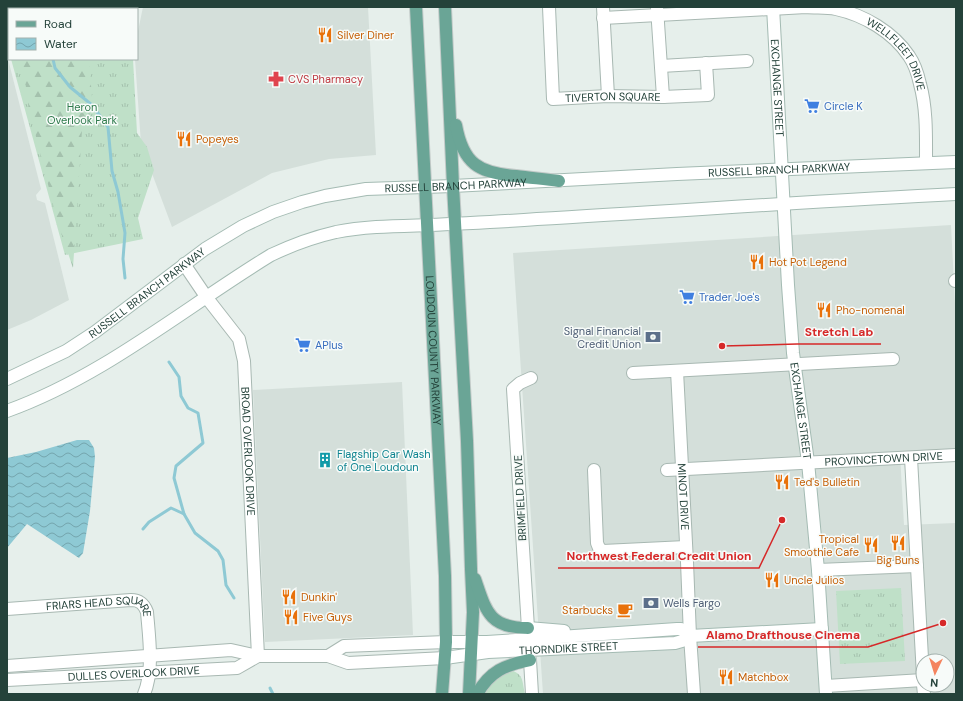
<svg xmlns="http://www.w3.org/2000/svg" width="963" height="701" font-family="'DM Sans',sans-serif">
<style>
.built{fill:#d4dfda;fill-rule:evenodd}
.grass{fill:url(#grass-tufts)}
.forest{fill:url(#forest-firs)}
.water{fill:url(#water-waves)}
.lines{fill:none;stroke-linecap:round;stroke-linejoin:round}
.stream{stroke:#8ec9d4;stroke-width:3}
.street-casing{stroke:#a8b8b2;stroke-width:14}
.secondary-casing{stroke:#a4bbb3;stroke-width:14}
.primary-casing{stroke:#c2cac8;stroke-width:14}
.street{stroke:#fff;stroke-width:12}
.secondary{stroke:#fff;stroke-width:12}
.primary{stroke:#6aa596;stroke-width:12}
.labels{text-anchor:middle;stroke-width:3;stroke-linejoin:round;paint-order:stroke}
.food-label{font-size:11px;fill:#c56008;stroke:#f7fbf9;text-anchor:start}
.street-label{font-size:11px;fill:#24423a;stroke:#f7fbf9}
.health-label{font-size:11px;fill:#be3a42;stroke:#f7fbf9;text-anchor:start}
.shop-label{font-size:11px;fill:#366cbe;stroke:#f7fbf9;text-anchor:start}
.park-label{font-size:11px;fill:#2d7a4b;stroke:#f7fbf9}
.service-label{font-size:11px;fill:#4e5e75;stroke:#f7fbf9;text-anchor:end}
.culture-label{font-size:11px;fill:#0d838f;stroke:#f7fbf9;text-anchor:start}
.leader{fill:none;stroke:#d62828;stroke-width:1.5}
.callout-dot{fill:#d62828;stroke:#f7fbf9;stroke-width:1.5}
.callout-label{font-size:12px;text-anchor:middle;font-weight:bold;fill:#d62828;stroke:#f7fbf9;stroke-width:3;stroke-linejoin:round;paint-order:stroke}
</style>
<defs>
<pattern id="grass-tufts" width="24" height="20" patternUnits="userSpaceOnUse"><rect width="24" height="20" fill="#bfe0c8"/><path d="M3 7l-1-3M5 7V3M7 7l1-3M15 17l-1-3M17 17v-4M19 17l1-3" fill="none" stroke="#a4c1ad"/></pattern>
<pattern id="forest-firs" width="22" height="20" patternUnits="userSpaceOnUse"><rect width="22" height="20" fill="#bfe0c8"/><path d="M5 1l3.5 6h-7zM16 11l3.5 6h-7z" fill="#a4c1ad"/></pattern>
<pattern id="water-waves" width="16" height="10" patternUnits="userSpaceOnUse"><rect width="16" height="10" fill="#8ec9d4"/><path d="M0 5q4-4 8 0t8 0" fill="none" stroke="#74a5ad"/></pattern>
</defs>
<rect width="100%" height="100%" fill="#e6efeb"/>
<!-- built -->
<g class="built">
<polygon points="143,7 368,7 376,155 329,159 272,173 172,227 141,144 135,59 137,59 137,36"/>
<polygon points="7,55 41,189 36,195 37,200 45,203 69,300 31,320 7,330"/>
<path d="M951,225l5,98v128l-56,3 4,71 52,-2v171h-413l-30,-441zM923,661h24v24h-24z"/>
<polygon points="402,382 413,635 265,642 253,390"/>
</g>
<!-- grass -->
<g class="grass">
<polygon points="7,7 138,7 137,18 137,9 9,9 9,51 7,44"/>
<polygon points="11,59 133,59 137,133 147,147 154,170 138,218 143,239 65,255"/>
<polygon points="901,588 905,661 840,664 836,591"/>
<path d="M509,670c15,3 13,11 16,24h-40l6,-12z"/>
</g>
<!-- forest -->
<g class="forest">
<polygon points="14,7 85,7 85,9 15,9"/>
<polygon points="22,59 89,59 92,98 82,130 73,268 57,220 29,109"/>
</g>
<!-- water -->
<polygon class="water" points="77,440 89,440 94,448 95,457 90,511 83,553 79,558 27,524 7,548 7,458 36,452"/>
<g class="lines">
<!-- stream -->
<g class="stream">
<polyline points="50,9 51,7"/>
<polyline points="53,59 55,68 70,87 92,105 108,127 112,171 118,192 125,233 123,259 125,278"/>
<polyline points="169,362 179,377 181,396 188,408 198,413 203,443 176,466 174,478 184,514 195,533 218,551 223,560 226,585 234,598"/>
<polyline points="143,529 149,522 171,508 184,514"/>
<polyline points="270,688 273,694"/>
</g>
<defs>
<g id="street">
<path id="s1" d="M549,7l4,92 55,-3 55,1 45,-2 -2,-32"/>
<polyline points="603,7 608,96"/>
<polyline points="657,8 663,97"/>
<path id="s2" d="M603,18l203,-11c10,1 20,0 30,2 28,6 57,23 73,47 5,7 9,19 11,28 7,25 6,54 6,79"/>
<polyline points="661,66 747,61"/>
<path id="s3" d="M184,264l23,34 32,41 5,22 14,295"/>
<polyline points="955,281 956,280"/>
<path id="s4" d="M677,371l10,191 3,74 4,58"/>
<polyline points="633,373 893,359"/>
<polyline points="911,458 923,676"/>
<polyline points="594,470 597,543 599,548 603,551 686,547"/>
<path id="s5" d="M667,470l289,-15"/>
<polyline points="818,570 917,566"/>
<path id="s6" d="M7,609l124,-9c9,0 13,4 16,12 2,25 7,58 -3,82"/>
<polyline points="528,628 513,389 520,383 531,378"/>
<polyline points="328,656 344,646 446,642"/>
<polyline points="530,660 532,694"/>
<polyline points="7,666 231,650 258,656 328,656 348,663 445,658"/>
<path id="s7" d="M7,680l230,-12 21,-12"/>
<polyline points="923,685 924,694"/>
<polyline points="826,686 923,680"/>
</g>
<g id="secondary">
<path id="s8" d="M773,7l15,278 5,68 15,109 10,108 8,124"/>
<path id="s9" d="M7,379l59,-28 29,-19 110,-83 38,-23 30,-14 29,-10 23,-6 41,-7 87,-3 224,-12 279,-12"/>
<path d="M7,411c97,-35 177,-103 264,-156 21,-10 43,-18 65,-23 31,-6 63,-6 94,-7 35,-2 71,-3 107,-6 140,-8 279,-18 419,-25"/>
<polyline points="528,628 564,631"/>
<polyline points="446,642 487,642 677,629 681,629 690,636"/>
<path id="s10" d="M445,658l43,-6 187,-9 7,-2 8,-5 132,-7"/>
</g>
<g id="primary">
<path id="s11" d="M416,7l29,569 1,66 -4,52"/>
<polyline points="445,7 453,186 467,441 471,569 473,612 469,694"/>
<path d="M456,125c7,39 23,48 60,51 15,2 29,3 43,5"/>
<path d="M475,579c11,32 14,49 53,49"/>
<path d="M477,694c13,-23 28,-29 53,-34"/>
</g>
</defs>
<!-- street casing -->
<use href="#street" class="street-casing"/>
<!-- secondary casing -->
<use href="#secondary" class="secondary-casing"/>
<!-- primary casing -->
<use href="#primary" class="primary-casing"/>
<!-- street -->
<use href="#street" class="street"/>
<!-- secondary -->
<use href="#secondary" class="secondary"/>
<!-- primary -->
<use href="#primary" class="primary"/>
</g>
<!-- icons -->
<defs>
<symbol id="restaurant-bare" viewBox="-9 -9 18 18"><path d="M-5-6h1v4h1v-4h1v4h1v-4h1v5L-1.5 .5V6h-2V.5L-5-1ZM5-6V6H3V1.5H1.5Q1.5-4 5-6Z" fill="#e8710a" stroke="#f7fbf9" stroke-width="2.5" paint-order="stroke"/></symbol>
<symbol id="pharmacy-bare" viewBox="-9 -9 18 18"><path d="M-2-6h4v4h4v4h-4v4h-4v-4h-4v-4h4Z" fill="#e0444e" stroke="#f7fbf9" stroke-width="2.5" paint-order="stroke"/></symbol>
<symbol id="supermarket-bare" viewBox="-9 -9 18 18"><path d="M-6-5.5h2.5l.6 2H6L4.5 2H-2.5L-4.4-4H-6ZM-1.5 3.2a1.3 1.3 0 1 0 .1 0ZM3 3.2a1.3 1.3 0 1 0 .1 0Z" fill="#3f7fe0" stroke="#f7fbf9" stroke-width="2.5" paint-order="stroke"/></symbol>
<symbol id="bank-bare" viewBox="-9 -9 18 18"><path d="M-6-4H6V4H-6ZM0-2.3a2.3 2.3 0 1 0 0 4.6a2.3 2.3 0 1 0 0-4.6Z" fill="#5c6f8a" stroke="#f7fbf9" stroke-width="2.5" paint-order="stroke"/></symbol>
<symbol id="building-bare" viewBox="-9 -9 18 18"><path d="M-4-6H4V6H1V3H-1V6H-4ZM-2.5-4.3h1.7v1.8h-1.7ZM.8-4.3h1.7v1.8H.8ZM-2.5-1h1.7V.8h-1.7ZM.8-1h1.7V.8H.8Z" fill="#0f9aa8" stroke="#f7fbf9" stroke-width="2.5" paint-order="stroke"/></symbol>
<symbol id="cafe-bare" viewBox="-9 -9 18 18"><path d="M-5.5-4.5H6V0H3Q3 3.5 0 3.5H-2.5Q-5.5 3.5-5.5 0ZM3-3.2v2h1.7v-2ZM-6 4.5H4V6H-6Z" fill="#e8710a" stroke="#f7fbf9" stroke-width="2.5" paint-order="stroke"/></symbol>
</defs>
<g fill-rule="evenodd">
<use href="#restaurant-bare" x="314" y="24" width="22" height="22"/>
<use href="#pharmacy-bare" x="265" y="68" width="22" height="22"/>
<use href="#supermarket-bare" x="801" y="95" width="22" height="22"/>
<use href="#restaurant-bare" x="173" y="128" width="22" height="22"/>
<use href="#restaurant-bare" x="746" y="251" width="22" height="22"/>
<use href="#supermarket-bare" x="676" y="286" width="22" height="22"/>
<use href="#restaurant-bare" x="813" y="299" width="22" height="22"/>
<use href="#bank-bare" x="642" y="326" width="22" height="22"/>
<use href="#supermarket-bare" x="292" y="334" width="22" height="22"/>
<use href="#building-bare" x="314" y="449" width="22" height="22"/>
<use href="#restaurant-bare" x="771" y="471" width="22" height="22"/>
<use href="#restaurant-bare" x="887" y="532" width="22" height="22"/>
<use href="#restaurant-bare" x="860" y="534" width="22" height="22"/>
<use href="#restaurant-bare" x="761" y="569" width="22" height="22"/>
<use href="#restaurant-bare" x="278" y="586" width="22" height="22"/>
<use href="#bank-bare" x="640" y="592" width="22" height="22"/>
<use href="#cafe-bare" x="614" y="599" width="22" height="22"/>
<use href="#restaurant-bare" x="280" y="606" width="22" height="22"/>
<use href="#restaurant-bare" x="715" y="666" width="22" height="22"/>
</g>
<g class="labels">
<!-- food labels -->
<g class="food-label">
<text x="337" y="39">Silver Diner</text>
<text x="196" y="143">Popeyes</text>
<text x="769" y="266">Hot Pot Legend</text>
<text x="836" y="314">Pho-nomenal</text>
<text x="794" y="486">Ted's Bulletin</text>
<text x="859" y="543" text-anchor="end">Tropical<tspan x="859" dy="13">Smoothie Cafe</tspan></text>
<text x="898" y="564" text-anchor="middle">Big Buns</text>
<text x="784" y="584">Uncle Julios</text>
<text x="301" y="601">Dunkin'</text>
<text x="613" y="614" text-anchor="end">Starbucks</text>
<text x="303" y="621">Five Guys</text>
<text x="738" y="681">Matchbox</text>
</g>
<!-- street labels -->
<g class="street-label">
<text dy="4" stroke="none"><textPath href="#s2" startOffset="313">WELLFLEET DRIVE</textPath></text>
<text dy="4" stroke="none"><textPath href="#s8" startOffset="81">EXCHANGE STREET</textPath></text>
<text dy="4" stroke="none"><textPath href="#s1" startOffset="152">TIVERTON SQUARE</textPath></text>
<text dy="4" stroke="none"><textPath href="#s9" startOffset="825">RUSSELL BRANCH PARKWAY</textPath></text>
<text dy="4" stroke="none"><textPath href="#s9" startOffset="501">RUSSELL BRANCH PARKWAY</textPath></text>
<text dy="4" stroke="none"><textPath href="#s9" startOffset="165">RUSSELL BRANCH PARKWAY</textPath></text>
<text dy="4" stroke="none"><textPath href="#s11" startOffset="344">LOUDOUN COUNTY PARKWAY</textPath></text>
<text dy="4" stroke="none"><textPath href="#s8" startOffset="405">EXCHANGE STREET</textPath></text>
<text dy="4" stroke="none"><textPath href="#s3" startOffset="206">BROAD OVERLOOK DRIVE</textPath></text>
<text dy="4" stroke="none"><textPath href="#s5" startOffset="217">PROVINCETOWN DRIVE</textPath></text>
<text dy="4" stroke="none"><textPath href="#s4" startOffset="126">MINOT DRIVE</textPath></text>
<text transform="translate(520 498) rotate(-93)" y="4">BRIMFIELD DRIVE</text>
<text dy="4" stroke="none"><textPath href="#s6" startOffset="95">FRIARS HEAD SQUARE</textPath></text>
<text dy="4" stroke="none"><textPath href="#s10" startOffset="124">THORNDIKE STREET</textPath></text>
<text dy="4" stroke="none"><textPath href="#s7" startOffset="127">DULLES OVERLOOK DRIVE</textPath></text>
</g>
<!-- health labels -->
<g class="health-label">
<text x="288" y="83">CVS Pharmacy</text>
</g>
<!-- shop labels -->
<g class="shop-label">
<text x="824" y="110">Circle K</text>
<text x="699" y="301">Trader Joe's</text>
<text x="315" y="349">APlus</text>
</g>
<!-- park labels -->
<g class="park-label">
<text x="82" y="111">Heron<tspan x="82" dy="13">Overlook Park</tspan></text>
</g>
<!-- service labels -->
<g class="service-label">
<text x="641" y="335">Signal Financial<tspan x="641" dy="13">Credit Union</tspan></text>
<text x="663" y="607" text-anchor="start">Wells Fargo</text>
</g>
<!-- culture labels -->
<g class="culture-label">
<text x="337" y="458">Flagship Car Wash<tspan x="337" dy="13">of One Loudoun</tspan></text>
</g>
</g>
<!-- callouts -->
<path class="leader" d="M722 346L797 344H881M782 520L759 568H558M943 623L868 647H698"/>
<g class="callout-dot">
<circle cx="722" cy="346" r="4"/>
<circle cx="782" cy="520" r="4"/>
<circle cx="943" cy="623" r="4"/>
</g>
<g class="callout-label">
<text x="839" y="336">Stretch Lab</text>
<text x="659" y="560">Northwest Federal Credit Union</text>
<text x="783" y="639">Alamo Drafthouse Cinema</text>
</g>
<!-- border -->
<rect width="963" height="701" fill="none" stroke="#24423a" stroke-width="16"/>
<!-- legend -->
<rect x="8" y="8" width="130" height="52" fill="#f7fbf9" stroke="#a3b1ad"/>
<rect x="16" y="21" width="20" height="6" fill="#6aa596" stroke="#a3b1ad"/>
<text x="44" y="28" font-size="12" fill="#24423a">Road</text>
<rect x="16" y="38" width="20" height="12" fill="url(#water-waves)" stroke="#a3b1ad"/>
<text x="44" y="48" font-size="12" fill="#24423a">Water</text>
<!-- north arrow -->
<g transform="translate(935 673) rotate(184)"><circle r="19" fill="#f7fbf9" stroke="#a3b1ad"/>
<path d="M0-3L7 15L0 10L-7 15Z" fill="#f4845f"/>
<text y="-6" font-size="11" font-weight="bold" text-anchor="middle" fill="#24423a">N</text>
</g>
</svg>
